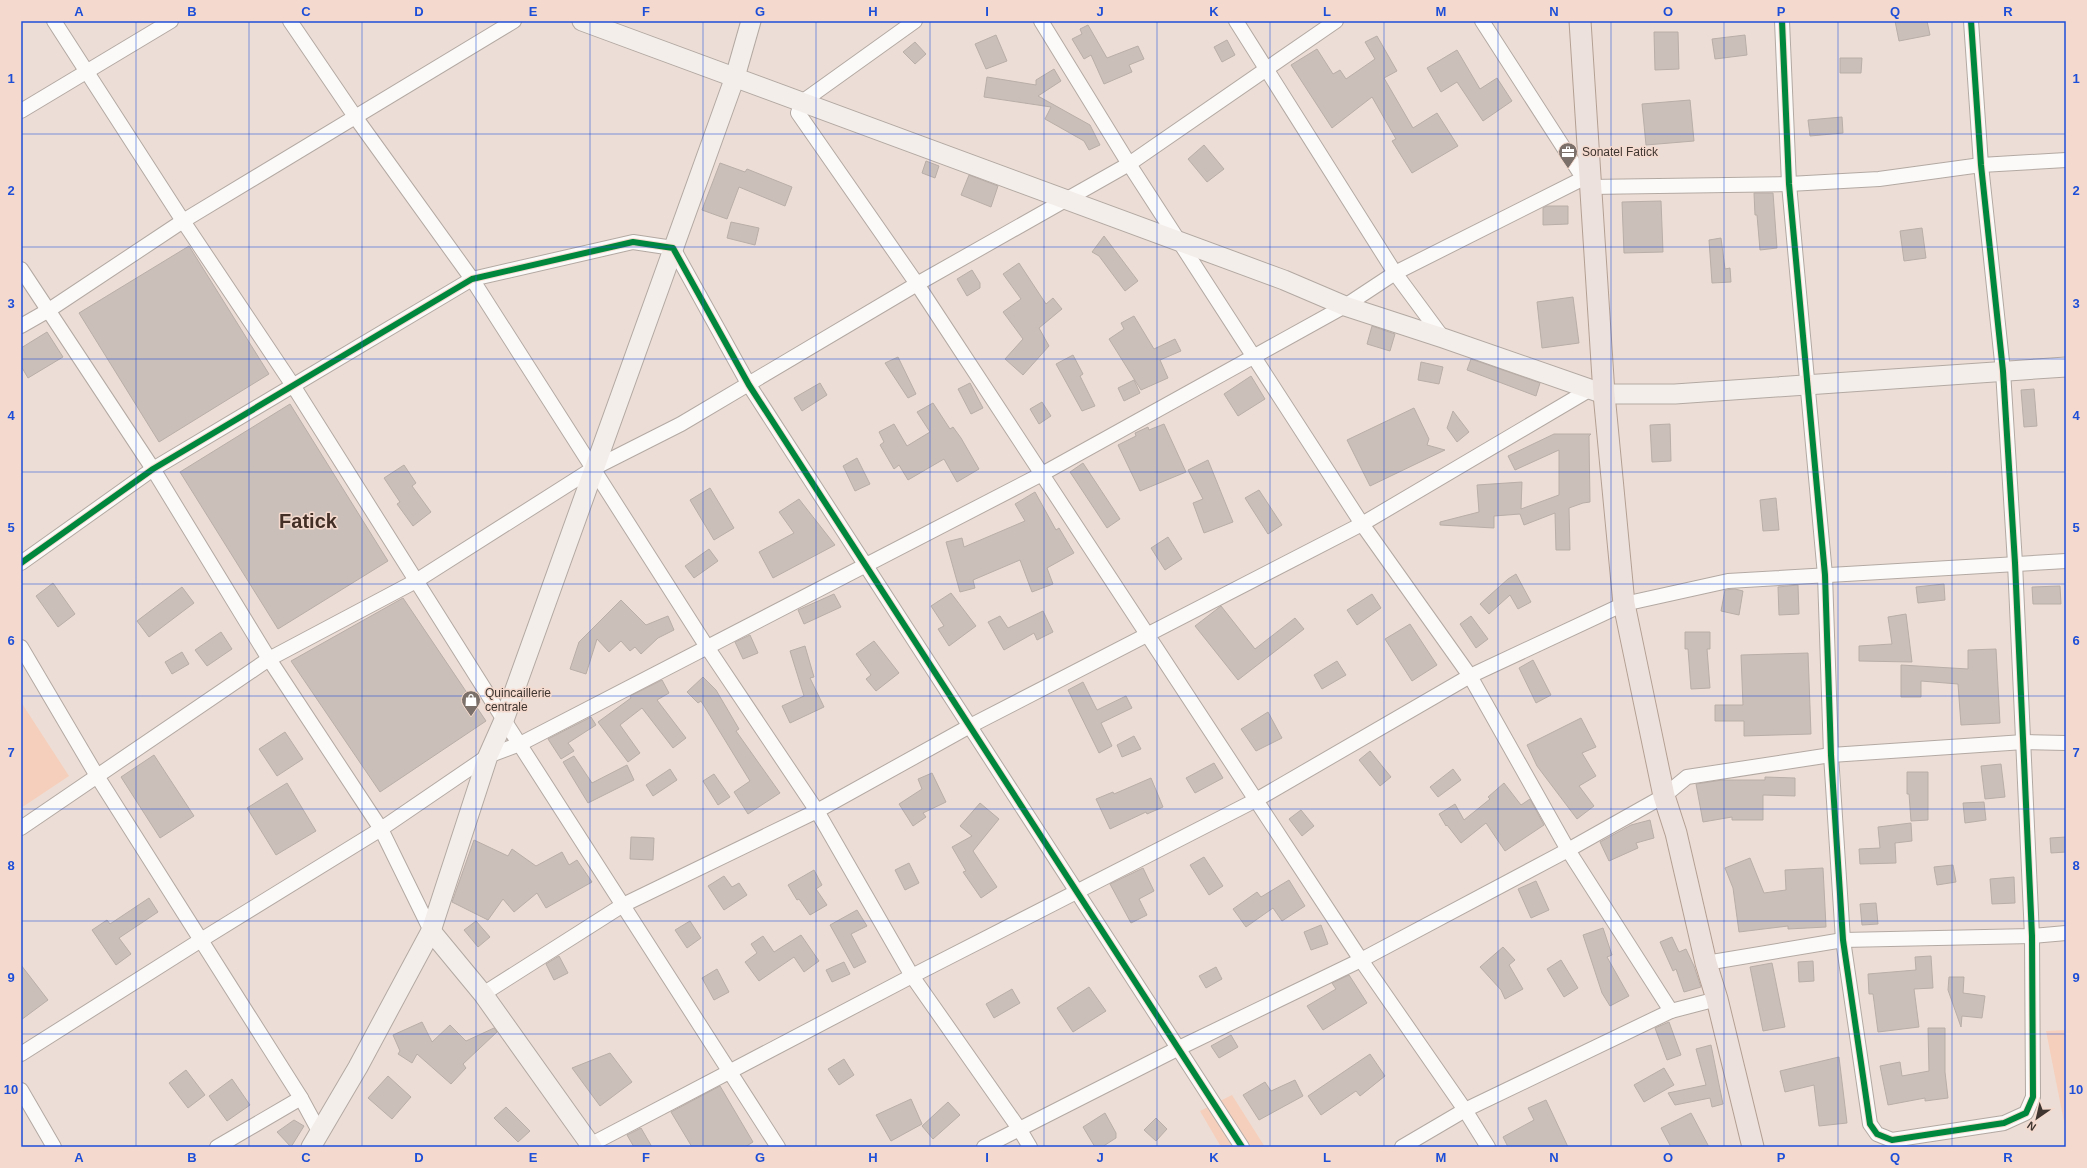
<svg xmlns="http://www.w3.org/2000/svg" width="2087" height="1168" font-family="Helvetica,sans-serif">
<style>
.green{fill:#f6cfbc}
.building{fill:#cabfb9;stroke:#b9aea8}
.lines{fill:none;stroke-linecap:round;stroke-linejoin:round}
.street-casing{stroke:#b3a9a3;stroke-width:16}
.secondary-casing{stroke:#b3a9a3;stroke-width:21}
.primary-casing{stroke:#b49f93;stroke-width:23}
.street{stroke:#fcfaf9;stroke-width:14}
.secondary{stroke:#f4eeea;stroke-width:19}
.primary{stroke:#ece1dc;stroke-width:21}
.cycleway-casing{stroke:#f4dace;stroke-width:8}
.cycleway{stroke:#00873e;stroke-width:6}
.grid{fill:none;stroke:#1d4ed8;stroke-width:1;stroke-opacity:0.55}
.labels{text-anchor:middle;stroke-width:3;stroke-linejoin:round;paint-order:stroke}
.poi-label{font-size:12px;fill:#3f3530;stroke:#f4dace;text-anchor:start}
.town-label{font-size:20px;font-weight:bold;fill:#432f26;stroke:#f4dace}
.neatline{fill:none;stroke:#1d4ed8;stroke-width:1.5}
.grid-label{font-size:13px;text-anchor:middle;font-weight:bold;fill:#1d4ed8}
</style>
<rect width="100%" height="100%" fill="#ecded6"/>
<!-- green -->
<g class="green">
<polygon points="21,702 69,776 21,808"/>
<polygon points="2066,1030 2066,1132 2046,1031"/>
<polygon points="1232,1095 1265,1147 1221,1147 1200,1111"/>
</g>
<!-- building -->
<g class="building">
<polygon points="1895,21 1927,21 1930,35 1899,41"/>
<polygon points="1088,25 1107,58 1138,46 1144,59 1129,65 1132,72 1104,84 1091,55 1084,59 1072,39 1082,34 1080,29"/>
<polygon points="1654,32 1678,32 1679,69 1655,70"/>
<polygon points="996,35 1007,61 986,69 975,44"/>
<polygon points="1745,35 1747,55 1715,59 1712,39"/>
<polygon points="1377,36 1397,71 1384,78 1413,128 1437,113 1458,146 1412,173 1392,141 1396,139 1372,97 1332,128 1291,65 1317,49 1333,74 1340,70 1346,79 1375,59 1365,42"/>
<polygon points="1227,40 1235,55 1222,62 1214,47"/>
<polygon points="915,42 926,54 915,64 903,52"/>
<polygon points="1457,50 1480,89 1497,78 1512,101 1483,121 1457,82 1441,92 1427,68"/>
<polygon points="1840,58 1862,58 1861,73 1840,73"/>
<polygon points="1054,69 1061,81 1038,96 1090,125 1100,145 1089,150 1084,141 1045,119 1051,107 984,97 987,77 1036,85 1036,80"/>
<polygon points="1690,100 1694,141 1646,145 1642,104"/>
<polygon points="1842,117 1843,133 1810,136 1808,120"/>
<polygon points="1204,145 1224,169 1207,182 1188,159"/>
<polygon points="926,161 939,166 935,178 922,173"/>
<polygon points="720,163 745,172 747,169 792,187 785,206 739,187 727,219 702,210"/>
<polygon points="969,175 998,186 991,207 961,195"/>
<polygon points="1754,193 1773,193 1777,248 1760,250 1757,215 1755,215"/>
<polygon points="1661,201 1663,252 1624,253 1622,202"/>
<polygon points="1547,206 1568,206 1568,224 1543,225 1543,208"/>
<polygon points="731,222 759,228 755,245 727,238"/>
<polygon points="1922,228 1926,258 1904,261 1900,231"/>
<polygon points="1104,236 1138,281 1125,291 1099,256 1092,252"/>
<polygon points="1721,238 1725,269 1730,268 1731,282 1712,283 1709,240"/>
<polygon points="189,246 269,374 159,442 79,313"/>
<polygon points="1019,263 1046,304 1053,298 1062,309 1039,328 1049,346 1023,375 1005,359 1023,339 1003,312 1021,299 1003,274"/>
<polygon points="972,270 980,283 980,288 967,296 957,279"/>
<polygon points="1573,297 1579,343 1542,348 1537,302"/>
<polygon points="1134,316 1154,349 1175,339 1181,351 1160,360 1168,378 1141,390 1109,339 1124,329 1121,323"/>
<polygon points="1372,326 1395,334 1390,351 1367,344"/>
<polygon points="47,332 63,357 28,378 21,366 21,348"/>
<polygon points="1073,355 1083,374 1080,376 1095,406 1082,411 1056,364"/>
<polygon points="898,357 916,394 908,398 885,363"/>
<polygon points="1471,359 1540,383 1536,396 1467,370"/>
<polygon points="1421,362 1443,367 1439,384 1418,380"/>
<polygon points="1251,376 1265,399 1238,416 1224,394"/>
<polygon points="1134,380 1140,393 1124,401 1118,388"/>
<polygon points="820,383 827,395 802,411 794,398"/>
<polygon points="970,383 983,408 971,414 958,389"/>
<polygon points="2034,389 2037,426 2024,427 2021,390"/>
<polygon points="1042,402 1051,416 1039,424 1030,409"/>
<polygon points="933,403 950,429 953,427 961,438 979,469 957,482 944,459 908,480 899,465 894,469 880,445 884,442 879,432 894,424 907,446 930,432 917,412"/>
<polygon points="290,404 388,561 278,629 180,472"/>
<polygon points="1414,408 1429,439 1427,445 1445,450 1370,486 1347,440"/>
<polygon points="1453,411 1469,432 1457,442 1447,428"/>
<polygon points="1164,424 1186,472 1140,491 1118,445 1136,436 1135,433 1148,427 1149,430"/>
<polygon points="1670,424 1671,461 1652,462 1650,425"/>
<polygon points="1554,434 1591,434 1589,436 1590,502 1583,503 1569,508 1570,550 1556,550 1555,513 1524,525 1520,514 1494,516 1494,528 1440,525 1440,522 1479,512 1477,485 1522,482 1521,509 1559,495 1559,450 1515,470 1508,456"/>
<polygon points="857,458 870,484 855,491 843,466"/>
<polygon points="1208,460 1233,522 1204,533 1193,503 1203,499 1188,470"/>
<polygon points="1083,463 1120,519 1107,528 1070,472"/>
<polygon points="404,465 416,483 412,486 431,512 413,526 397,504 400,502 384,478"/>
<polygon points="710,488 734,528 714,540 690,500"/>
<polygon points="1259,490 1282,525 1268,534 1245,498"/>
<polygon points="1035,492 1056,530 1059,528 1074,553 1047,568 1053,584 1032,592 1020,560 973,580 975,588 960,592 946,542 962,538 964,547 1025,521 1015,504"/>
<polygon points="1776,498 1779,530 1763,531 1760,500"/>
<polygon points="799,499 835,545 773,578 759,552 794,533 779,512"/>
<polygon points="1168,537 1182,559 1165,570 1151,548"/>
<polygon points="709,549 718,561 694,578 685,566"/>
<polygon points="1516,574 1531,602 1518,609 1510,595 1489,614 1480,604 1508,579"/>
<polygon points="53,583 75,614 58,627 36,596"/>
<polygon points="1944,584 1945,600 1918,603 1916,587"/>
<polygon points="1798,585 1799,614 1779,615 1778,587"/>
<polygon points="2060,586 2061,604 2033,604 2032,587"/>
<polygon points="182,587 194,603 149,637 137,621"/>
<polygon points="1735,589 1743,591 1739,615 1721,611 1725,590"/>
<polygon points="951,593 976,626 949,646 938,629 944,626 931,606"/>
<polygon points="834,594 841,607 804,624 798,610"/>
<polygon points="1372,594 1381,608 1357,625 1347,610"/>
<polygon points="403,598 486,721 380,792 291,661"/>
<polygon points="621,600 646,625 668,616 674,630 658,638 641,654 635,647 630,651 621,641 609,652 597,639 586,674 570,669 579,642"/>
<polygon points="1221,606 1255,649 1295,618 1304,629 1238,680 1195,626"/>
<polygon points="1043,611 1053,632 1037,640 1034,633 1004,650 988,622 1000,616 1008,628"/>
<polygon points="1906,614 1912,662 1859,661 1859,646 1892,644 1888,617"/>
<polygon points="1471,616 1488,639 1476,648 1460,624"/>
<polygon points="1410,624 1437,665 1412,681 1385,639"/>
<polygon points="221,632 232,649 207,666 195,650"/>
<polygon points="1685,632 1710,632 1710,649 1707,649 1710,688 1691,689 1688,649 1685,649"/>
<polygon points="750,635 758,653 743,659 735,642"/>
<polygon points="874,641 899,673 876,691 866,679 871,675 856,654"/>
<polygon points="805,646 814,677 810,678 824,707 790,723 782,706 804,696 790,651"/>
<polygon points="1996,649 2000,723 1961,725 1958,684 1921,681 1921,697 1901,697 1901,665 1968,669 1968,650"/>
<polygon points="182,652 189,664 172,674 165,662"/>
<polygon points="1808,653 1811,734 1744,736 1744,721 1715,721 1715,705 1743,705 1741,655"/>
<polygon points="1533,660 1551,695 1536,703 1519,668"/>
<polygon points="1337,661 1346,675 1322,689 1314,675"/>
<polygon points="703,677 716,690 739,729 736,731 780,793 748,814 734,792 750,781 701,701 698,703 687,692"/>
<polygon points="662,680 669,693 657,700 686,738 673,748 642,708 620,725 640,753 628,762 598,722 631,698 630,696"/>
<polygon points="1083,682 1097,710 1126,696 1132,708 1101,723 1112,746 1099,753 1068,690"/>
<polygon points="1268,712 1282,738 1256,751 1241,729"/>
<polygon points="591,717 596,725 568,743 574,751 561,759 548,739"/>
<polygon points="1581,718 1596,747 1582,753 1596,776 1579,786 1594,806 1577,819 1537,766 1527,745"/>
<polygon points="285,732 303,759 277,776 259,749"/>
<polygon points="1134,736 1141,749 1122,757 1117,745"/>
<polygon points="1370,751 1391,777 1380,786 1359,760"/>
<polygon points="154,755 194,816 160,838 121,777"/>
<polygon points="574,756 592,783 627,765 634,780 588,803 563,762"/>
<polygon points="1214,763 1223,778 1195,793 1186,778"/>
<polygon points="2001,764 2005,797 1985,799 1981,766"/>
<polygon points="670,769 677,780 653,796 646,785"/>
<polygon points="1453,769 1461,780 1438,797 1430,787"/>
<polygon points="1907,772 1928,772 1928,820 1911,821 1909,794 1907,794"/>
<polygon points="932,773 946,802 923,813 926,817 913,826 899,804 922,789 918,779"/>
<polygon points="714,774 730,797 718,805 703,781"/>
<polygon points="1765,777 1795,778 1795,796 1763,795 1763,820 1732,820 1732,817 1703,822 1696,784 1722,780 1765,780"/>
<polygon points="1151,778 1163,807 1147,814 1146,812 1110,829 1096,799 1113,792 1114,794"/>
<polygon points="287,783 316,831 276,855 247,808"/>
<polygon points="1504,783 1521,805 1530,799 1544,825 1505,851 1486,823 1461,843 1447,825 1446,826 1439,814 1455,804 1464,820 1490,799 1488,797"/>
<polygon points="1984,802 1986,820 1965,823 1963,803"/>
<polygon points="980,803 999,819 973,851 997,887 981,898 963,872 966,871 952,847 972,836 960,826"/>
<polygon points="1301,810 1314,826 1302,836 1289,819"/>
<polygon points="1650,820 1654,838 1636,843 1638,848 1609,861 1600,842 1631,825"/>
<polygon points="1911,823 1912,841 1895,843 1896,863 1860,864 1859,849 1880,848 1878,827"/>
<polygon points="631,837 654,838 653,860 630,859"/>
<polygon points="2066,837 2066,852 2051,853 2050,838"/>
<polygon points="474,840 508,856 512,849 536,866 562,852 569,865 577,860 592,882 546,908 537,893 514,912 503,899 488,920 452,902"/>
<polygon points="1204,857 1223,886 1209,895 1190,865"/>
<polygon points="1750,858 1764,893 1786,890 1785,870 1823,868 1826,927 1788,929 1788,926 1739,932 1733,888 1725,868"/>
<polygon points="909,863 919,883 905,890 895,870"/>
<polygon points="1953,865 1956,882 1937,885 1934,867"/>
<polygon points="1143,868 1154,891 1139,899 1147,915 1131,923 1110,884"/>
<polygon points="814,870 822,885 816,889 827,905 810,915 799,899 797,900 788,885"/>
<polygon points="724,876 732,887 739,883 747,895 724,910 708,886"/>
<polygon points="2014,877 2015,903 1992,904 1990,879"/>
<polygon points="1289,880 1305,906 1282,921 1273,908 1246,927 1233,909 1257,892 1261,897"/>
<polygon points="1536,881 1549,910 1531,918 1518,889"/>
<polygon points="149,898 158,912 119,938 131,954 116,965 92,930 107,920 110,924"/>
<polygon points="1876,903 1878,924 1862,925 1860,904"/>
<polygon points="857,910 867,926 851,934 866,962 854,968 830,925"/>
<polygon points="476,921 490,937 478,947 464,930"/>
<polygon points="690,921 701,938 687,948 675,930"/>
<polygon points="1321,925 1328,944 1311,950 1304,932"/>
<polygon points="1603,928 1612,955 1607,957 1629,996 1610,1006 1602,993 1583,935"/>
<polygon points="801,935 819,961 804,972 794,957 759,981 745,962 757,953 751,944 763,936 774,952"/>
<polygon points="1672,937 1679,952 1686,949 1694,966 1701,987 1684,992 1676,969 1673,971 1660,942"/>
<polygon points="1503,947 1515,960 1509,965 1523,989 1505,999 1501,990 1480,967"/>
<polygon points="559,956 568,973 554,980 546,964"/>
<polygon points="1931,956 1933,988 1914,989 1919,1027 1878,1032 1873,994 1869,994 1868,974 1916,970 1915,957"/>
<polygon points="1561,960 1578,988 1564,997 1547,969"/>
<polygon points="1813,961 1814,981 1799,982 1798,962"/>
<polygon points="844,962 850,974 832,982 826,970"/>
<polygon points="1772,963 1785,1027 1763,1031 1750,967"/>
<polygon points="21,965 48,1000 21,1020"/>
<polygon points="1216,967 1222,979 1206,988 1199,976"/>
<polygon points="717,969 729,992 714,1000 702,978"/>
<polygon points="1349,975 1367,1003 1323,1030 1307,1006 1336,989 1332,983"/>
<polygon points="1949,977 1964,977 1963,993 1985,996 1982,1018 1962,1016 1961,1027 1948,990"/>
<polygon points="1089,987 1106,1011 1073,1032 1057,1008"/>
<polygon points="1012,989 1020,1003 994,1018 986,1004"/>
<polygon points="422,1022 432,1042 450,1025 466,1041 494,1028 497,1032 463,1064 466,1068 451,1084 417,1054 412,1063 398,1054 400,1051 393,1035"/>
<polygon points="1669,1022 1681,1055 1667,1060 1655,1028"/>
<polygon points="1928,1028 1945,1028 1945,1072 1948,1098 1925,1101 1925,1098 1888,1105 1880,1066 1900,1062 1902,1076 1929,1071"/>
<polygon points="1231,1035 1238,1047 1219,1058 1211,1046"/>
<polygon points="1711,1045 1723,1104 1712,1107 1710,1098 1675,1105 1668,1093 1706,1085 1696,1049"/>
<polygon points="610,1053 632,1082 600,1106 572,1068"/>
<polygon points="1370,1054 1385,1076 1360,1096 1356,1091 1321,1115 1308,1096"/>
<polygon points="1839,1057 1847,1123 1819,1126 1814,1085 1785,1092 1780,1071"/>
<polygon points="844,1059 854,1075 839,1085 828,1069"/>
<polygon points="1664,1068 1674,1085 1644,1102 1634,1085"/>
<polygon points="186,1070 205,1095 188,1108 169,1083"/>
<polygon points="388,1076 411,1097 392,1119 368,1098"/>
<polygon points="232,1079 250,1105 227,1121 209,1096"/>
<polygon points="1295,1080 1303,1096 1259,1120 1243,1095 1265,1082 1271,1091"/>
<polygon points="720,1086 753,1142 745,1147 692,1147 671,1112"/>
<polygon points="911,1099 922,1124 891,1141 876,1115"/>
<polygon points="1546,1100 1568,1147 1508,1147 1503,1137 1534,1120 1528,1108"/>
<polygon points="948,1102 960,1115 933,1139 922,1126"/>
<polygon points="506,1107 530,1131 518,1142 494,1118"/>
<polygon points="1105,1113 1116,1133 1116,1138 1102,1147 1095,1147 1083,1127"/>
<polygon points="1691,1113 1709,1147 1671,1147 1661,1128"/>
<polygon points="1156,1118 1167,1129 1156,1141 1144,1130"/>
<polygon points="294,1120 304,1126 291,1147 277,1132"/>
<polygon points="641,1128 652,1147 634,1147 627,1135"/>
</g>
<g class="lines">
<defs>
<g id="street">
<polyline points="54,21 183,221 294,387 504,720 778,1147"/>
<polyline points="290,21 356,118 472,279 707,647 817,811 912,976 1020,1130 1030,1147"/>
<polyline points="915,21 802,102 798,113 917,284 1361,960 1465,1110 1488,1147"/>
<polyline points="1041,21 1129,164 1362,524 1470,676 1568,850 1671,1011"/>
<polyline points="1236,21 1395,273 1443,338"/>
<polyline points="1482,21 1589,187 1789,184 1879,179 1981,165 2066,160"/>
<polyline points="1782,21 1789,184 1825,575 1831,755 1843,940 1870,1124 1877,1134 1892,1140 2004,1123 2026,1113 2033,1097 2032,936 2015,563 2003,371 1981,165 1971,21"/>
<polyline points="21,111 171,21"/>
<polyline points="21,269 153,469 269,659 381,829 431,931"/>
<polyline points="21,326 49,310 183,221 514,21"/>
<polyline points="21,563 153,469 472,279 633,242 673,248 749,385 1242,1147"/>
<polyline points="21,647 97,776 301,1098 320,1133"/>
<polyline points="21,828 269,659 416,581 594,468 681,424 917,284 1129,164 1336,21"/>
<polyline points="1706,963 1843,940 2032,936 2066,933"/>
<polyline points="483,994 623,905 817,811 970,726 1362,524 1589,390"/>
<polyline points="21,1054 201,940 381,829 488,756 520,744 1042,474 1345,306 1395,273 1584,178"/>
<polyline points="21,1090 54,1147"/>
<polyline points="217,1147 301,1098"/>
<polyline points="586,1147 912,976 1256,800 1470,676 1624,604 1728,581 2066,561"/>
<polyline points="984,1147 1179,1048 1361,960 1568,850 1664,796 1687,777 1831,755 2024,742 2066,743"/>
<polyline points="1402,1147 1465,1110 1671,1011 1717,999"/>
</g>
<g id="secondary">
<polyline points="582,21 1284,280 1345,306 1443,338 1604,394 1675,394 2066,367"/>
<polyline points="431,931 483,994 592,1147"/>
<polyline points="311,1147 358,1067 431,931 488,756 504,720 735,77 751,21"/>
</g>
<polyline id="primary" points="1580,21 1604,394 1624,604 1664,796 1676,833 1706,963 1717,999 1753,1147"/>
</defs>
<!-- street casing -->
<use href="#street" class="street-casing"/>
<!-- secondary casing -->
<use href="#secondary" class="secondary-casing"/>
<!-- primary casing -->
<use href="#primary" class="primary-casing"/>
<!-- street -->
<use href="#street" class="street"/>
<!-- secondary -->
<use href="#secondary" class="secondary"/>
<!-- primary -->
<use href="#primary" class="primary"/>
<defs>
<g id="cycleway">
<polyline points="1782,21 1789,184 1825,575 1831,755 1843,940 1870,1124 1877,1134 1892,1140 2004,1123 2026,1113 2033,1097 2032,936 2015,563 2003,371 1981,165 1971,21"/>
<polyline points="21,563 153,469 472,279 633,242 673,248 749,385 1242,1147"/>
</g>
</defs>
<!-- cycleway casing -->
<use href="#cycleway" class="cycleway-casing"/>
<!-- cycleway -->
<use href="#cycleway" class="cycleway"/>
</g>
<!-- grid -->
<path class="grid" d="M136,21v1126M249,21v1126M362,21v1126M476,21v1126M590,21v1126M703,21v1126M816,21v1126M930,21v1126M1044,21v1126M1157,21v1126M1270,21v1126M1384,21v1126M1498,21v1126M1611,21v1126M1724,21v1126M1838,21v1126M1952,21v1126M21,134h2045M21,247h2045M21,359h2045M21,472h2045M21,584h2045M21,696h2045M21,809h2045M21,921h2045M21,1034h2045"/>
<!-- icons -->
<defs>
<symbol id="office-pin" viewBox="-11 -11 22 30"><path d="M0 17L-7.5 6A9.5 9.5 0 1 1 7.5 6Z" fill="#7c706a" stroke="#f4dace"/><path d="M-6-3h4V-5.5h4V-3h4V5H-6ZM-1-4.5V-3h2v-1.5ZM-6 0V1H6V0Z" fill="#fff"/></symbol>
<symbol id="shop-pin" viewBox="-11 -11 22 30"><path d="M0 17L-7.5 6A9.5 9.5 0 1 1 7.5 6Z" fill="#7c706a" stroke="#f4dace"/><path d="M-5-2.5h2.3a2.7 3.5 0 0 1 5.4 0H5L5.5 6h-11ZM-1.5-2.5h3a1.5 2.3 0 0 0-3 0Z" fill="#fff"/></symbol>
</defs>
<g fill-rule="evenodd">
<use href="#office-pin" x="1557" y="141" width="22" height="30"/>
<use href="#shop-pin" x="460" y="689" width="22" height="30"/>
</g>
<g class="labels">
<!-- poi labels -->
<g class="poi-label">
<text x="1582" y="156">Sonatel Fatick</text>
<text x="485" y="697">Quincaillerie<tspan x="485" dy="14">centrale</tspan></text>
</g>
<!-- town labels -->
<g class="town-label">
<text x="308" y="528">Fatick</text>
</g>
</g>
<!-- border -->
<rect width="2087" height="1168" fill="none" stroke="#f4dace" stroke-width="44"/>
<!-- north arrow -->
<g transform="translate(2037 1118) rotate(214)" stroke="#f4dace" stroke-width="3" paint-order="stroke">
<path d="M0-3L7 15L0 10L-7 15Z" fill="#3f3530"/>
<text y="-6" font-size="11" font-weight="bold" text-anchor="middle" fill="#3f3530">N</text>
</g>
<rect x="22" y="22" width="2043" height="1124" class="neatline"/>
<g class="grid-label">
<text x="79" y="16">A</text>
<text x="192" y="16">B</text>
<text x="306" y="16">C</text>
<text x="419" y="16">D</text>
<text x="533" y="16">E</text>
<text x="646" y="16">F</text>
<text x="760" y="16">G</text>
<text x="873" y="16">H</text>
<text x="987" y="16">I</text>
<text x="1100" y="16">J</text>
<text x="1214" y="16">K</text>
<text x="1327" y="16">L</text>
<text x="1441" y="16">M</text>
<text x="1554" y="16">N</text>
<text x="1668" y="16">O</text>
<text x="1781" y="16">P</text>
<text x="1895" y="16">Q</text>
<text x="2008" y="16">R</text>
<text x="11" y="83">1</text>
<text x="2076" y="83">1</text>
<text x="11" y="195">2</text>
<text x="2076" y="195">2</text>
<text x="11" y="308">3</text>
<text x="2076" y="308">3</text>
<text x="11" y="420">4</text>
<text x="2076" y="420">4</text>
<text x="11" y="532">5</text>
<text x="2076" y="532">5</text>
<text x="11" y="645">6</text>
<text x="2076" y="645">6</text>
<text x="11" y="757">7</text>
<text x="2076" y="757">7</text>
<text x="11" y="870">8</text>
<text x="2076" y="870">8</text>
<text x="11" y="982">9</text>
<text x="2076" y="982">9</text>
<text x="11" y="1094">10</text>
<text x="2076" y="1094">10</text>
<text x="79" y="1162">A</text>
<text x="192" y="1162">B</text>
<text x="306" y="1162">C</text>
<text x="419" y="1162">D</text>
<text x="533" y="1162">E</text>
<text x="646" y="1162">F</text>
<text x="760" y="1162">G</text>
<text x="873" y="1162">H</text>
<text x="987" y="1162">I</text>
<text x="1100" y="1162">J</text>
<text x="1214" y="1162">K</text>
<text x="1327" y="1162">L</text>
<text x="1441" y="1162">M</text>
<text x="1554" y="1162">N</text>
<text x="1668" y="1162">O</text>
<text x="1781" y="1162">P</text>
<text x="1895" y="1162">Q</text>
<text x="2008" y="1162">R</text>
</g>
</svg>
